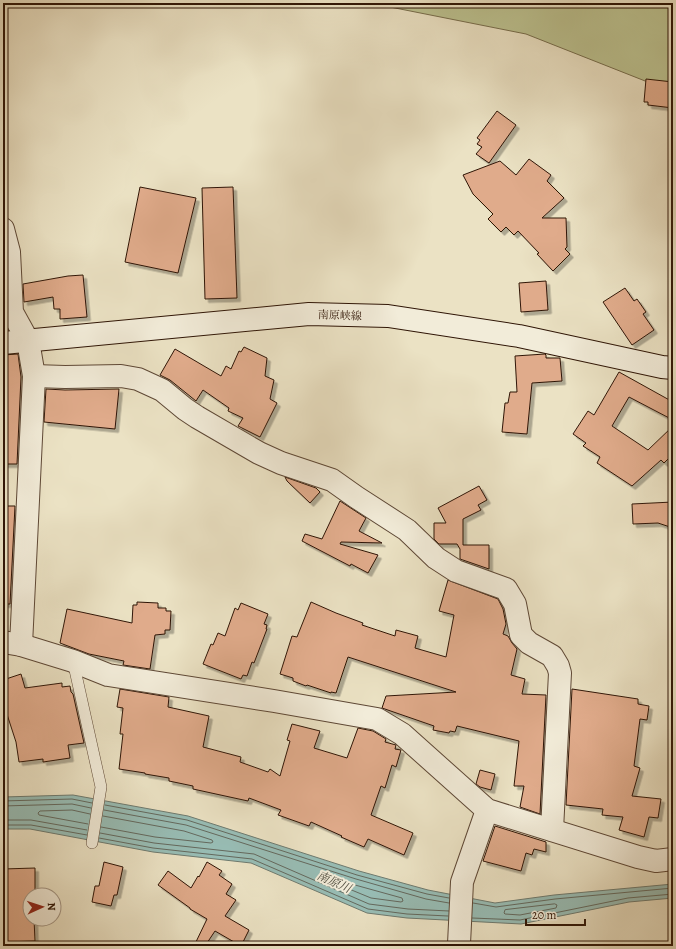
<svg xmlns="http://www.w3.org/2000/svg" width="676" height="949" font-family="Alegreya,'Noto Serif JP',serif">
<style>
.green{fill:#bcc290;stroke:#766c4b}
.water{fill:#98bdb5;stroke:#6e7a6f}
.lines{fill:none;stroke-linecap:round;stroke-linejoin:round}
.shore{stroke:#64695e;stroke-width:1}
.building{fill:#e0ab8b;stroke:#2f1506;filter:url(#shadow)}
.lane-casing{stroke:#5e4836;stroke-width:12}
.street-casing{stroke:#5e4836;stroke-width:24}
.secondary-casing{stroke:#2f1506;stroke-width:24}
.lane{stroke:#f2ecd9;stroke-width:11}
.street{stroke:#f2ecd9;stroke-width:22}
.secondary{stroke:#f2ecd9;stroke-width:22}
.labels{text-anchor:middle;stroke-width:4;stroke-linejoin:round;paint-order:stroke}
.street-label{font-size:11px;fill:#2f1506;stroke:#f2ecd9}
.water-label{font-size:12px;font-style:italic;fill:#545043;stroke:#f2ecd9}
</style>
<defs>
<filter id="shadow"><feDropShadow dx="3.5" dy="3.5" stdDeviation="0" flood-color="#0004"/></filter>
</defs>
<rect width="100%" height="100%" fill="#ebe2c4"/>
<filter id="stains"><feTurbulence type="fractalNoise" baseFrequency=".005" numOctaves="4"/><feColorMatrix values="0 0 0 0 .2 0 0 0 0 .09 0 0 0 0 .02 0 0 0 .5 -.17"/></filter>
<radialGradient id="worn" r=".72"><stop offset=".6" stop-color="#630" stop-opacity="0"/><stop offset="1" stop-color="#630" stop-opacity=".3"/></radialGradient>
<!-- green -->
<polygon class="green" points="370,3 673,3 673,92 526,34"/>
<!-- water -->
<polygon class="water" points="73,795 188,816 359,871 428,890 495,903 554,895 673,884 673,898 629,902 521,924 407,918 367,913 251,863 153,852 30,829 3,829 3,797"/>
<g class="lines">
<!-- shore -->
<g class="shore">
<polyline points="3,801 72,799 92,803"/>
<polyline points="105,805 187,820 357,875 427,894 449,898"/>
<polyline points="3,806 72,804 91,808"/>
<polyline points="104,810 186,825 356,879 426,899 449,903"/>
<polyline points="3,820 31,820 87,830"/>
<polyline points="88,824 39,815 38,813 40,811 72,810 90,814"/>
<polyline points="3,825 31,825 87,835"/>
<polyline points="101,827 155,837 211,843 213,842 212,840 184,831 103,816"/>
<polyline points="100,833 154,843 254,854 369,904 408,909 449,911"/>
<polyline points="99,838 153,848 252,859 368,909 407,914 448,916"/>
<polygon points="337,880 402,898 403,901 401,902 371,898 337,884 336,882"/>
<polyline points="473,903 496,907 555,899 673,888"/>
<polygon points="555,904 557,905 556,908 520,915 505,914 504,913 505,910"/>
<polyline points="472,918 520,920 628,898 673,894"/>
</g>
</g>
<!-- building -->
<g class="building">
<polygon points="646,79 673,82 673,108 648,105 648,102 644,102"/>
<polygon points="497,111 516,125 489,163 476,154 482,147 477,144 480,140 477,138"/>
<polygon points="529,159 551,175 547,181 564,198 542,218 566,218 567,247 565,249 570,254 553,271 537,254 539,253 518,231 514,235 506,227 501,232 488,219 493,214 473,194 463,175 500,161 516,175"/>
<polygon points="140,187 196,198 178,273 125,262"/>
<polygon points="233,187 237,298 205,299 202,188"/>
<polygon points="83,275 87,317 60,319 60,309 54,309 53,297 24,302 23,284 68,276"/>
<polygon points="546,281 548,310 521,312 519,283"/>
<polygon points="625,288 634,301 637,299 646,312 643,314 654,330 632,345 603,302"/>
<polygon points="244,347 267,358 265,376 274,380 270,399 277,403 260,437 238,426 243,418 228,411 229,408 203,390 196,401 170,380 160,375 175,349 221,376 226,366 231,369 239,351 241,352"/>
<polygon points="18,354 21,377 17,464 3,464 6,425 3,425 3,355"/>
<polygon points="545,354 546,355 546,358 560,358 562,381 532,383 527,434 502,432 505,403 508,403 510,392 517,392 515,356"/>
<polygon points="619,372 673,402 673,420 629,397 612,426 648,450 673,426 673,454 664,463 661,460 632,486 597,463 600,457 583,446 586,443 573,434 588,411 594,415"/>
<polygon points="46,389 65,390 119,389 115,429 44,422"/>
<polygon points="285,477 316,488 320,492 310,503 287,481"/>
<polygon points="479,486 487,500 478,505 481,510 463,519 463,545 489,545 489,569 460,559 460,549 457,544 439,544 434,539 434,523 446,523 438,508"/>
<polygon points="340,501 366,518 359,531 382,543 341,542 340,544 378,555 368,573 351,564 350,566 302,541 305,534 322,539"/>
<polygon points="673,502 673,528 658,523 633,524 632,504"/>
<polygon points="3,506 15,506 10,604 3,604"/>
<polygon points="448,580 498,599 503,609 506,624 503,634 508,636 512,643 517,649 511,675 525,679 522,694 546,695 540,814 520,807 524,786 514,786 519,741 457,726 455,732 450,731 449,733 433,730 434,726 382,708 386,696 456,692 348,657 336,693 331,692 331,693 307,685 306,686 293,681 293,678 280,674 292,636 297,637 311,602 336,613 363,623 362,625 395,636 396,630 418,636 415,648 446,657 454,615 439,611"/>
<polygon points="137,602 158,603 158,608 166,608 166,611 171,611 170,630 165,630 165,634 155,635 150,669 123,665 124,661 89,654 60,643 67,609 132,623 133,605 137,605"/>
<polygon points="241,603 268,614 264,624 267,625 266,629 267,629 254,663 252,662 247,676 243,675 241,679 203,664 211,644 213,645 218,633 225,636 235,608 238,610"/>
<polygon points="21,674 25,688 62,683 62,687 70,686 71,692 73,694 84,743 68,745 70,758 43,762 43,759 19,762 16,742 3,702 3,680"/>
<polygon points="120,689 169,697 168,707 209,716 203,747 241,757 240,762 268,772 270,769 280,776 290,741 287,740 292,724 320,731 314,748 347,758 358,728 373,731 386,739 385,742 396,745 395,749 401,750 396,767 392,765 385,788 381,786 371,815 413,833 404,855 368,839 364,847 341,837 342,836 311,822 309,826 278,815 281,810 249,798 248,801 193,789 193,786 169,781 169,778 145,774 145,773 119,769 123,734 120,734 123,708 117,707"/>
<polygon points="572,689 638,699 638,704 649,706 647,720 640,719 634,766 640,768 632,796 661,799 658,818 649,817 644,837 619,830 623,817 602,815 603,809 566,805"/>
<polygon points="480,770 495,774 491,790 480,787 476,784"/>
<polygon points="495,826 546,842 546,852 534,849 532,855 526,853 521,871 483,861"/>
<polygon points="104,862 123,867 117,895 114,895 111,906 92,902 95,886 99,886"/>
<polygon points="207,862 222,871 219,875 232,884 226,894 236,900 225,916 249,930 241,946 215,931 205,946 194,946 207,919 190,909 190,908 158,885 168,871 191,888 198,876 199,877"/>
<polygon points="35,868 35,895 30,895 30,919 34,919 35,941 3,942 3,869"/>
</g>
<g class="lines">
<defs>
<polyline id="lane" points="73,661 101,787 92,843"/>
<g id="street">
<polyline points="3,229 9,252 12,312 28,341 34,376 21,645"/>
<polyline points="34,376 65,377 121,376 138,379 162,390 185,409 197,417 259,453 281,463 332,480 356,497 407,530 436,558 456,571 506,589 515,604 521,635 529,643 552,656 558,666 560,673 552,830"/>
<polyline points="3,642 21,645 73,661 108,675 274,701 377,719 402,734 487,810 638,857 656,861 673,859"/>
<polyline points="459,944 462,882 487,810"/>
</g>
<polyline id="secondary" points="3,343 309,314 388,316 519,336 662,367 673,368"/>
</defs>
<!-- lane casing -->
<use href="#lane" class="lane-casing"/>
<!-- street casing -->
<use href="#street" class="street-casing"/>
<!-- secondary casing -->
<use href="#secondary" class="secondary-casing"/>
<!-- lane -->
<use href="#lane" class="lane"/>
<!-- street -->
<use href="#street" class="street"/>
<!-- secondary -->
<use href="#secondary" class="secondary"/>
</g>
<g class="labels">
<!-- street labels -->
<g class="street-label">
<text transform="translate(340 315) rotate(2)" y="4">南原峡線</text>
</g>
<!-- water labels -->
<g class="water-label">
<text transform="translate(334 882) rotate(24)" y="4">南原川</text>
</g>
</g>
<!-- margin -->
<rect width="676" height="949" fill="none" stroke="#ebe2c4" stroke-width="16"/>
<rect x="4" y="4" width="668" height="941" fill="none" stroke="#2f1506" stroke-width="2"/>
<rect x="8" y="8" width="660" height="933" fill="none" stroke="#2f1506"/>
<!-- north arrow -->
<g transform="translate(42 907) rotate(87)"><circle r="19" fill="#f2ecd9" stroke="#a49685"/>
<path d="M0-3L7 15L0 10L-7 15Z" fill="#8f2418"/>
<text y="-6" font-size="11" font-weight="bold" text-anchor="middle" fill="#2f1506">N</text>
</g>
<!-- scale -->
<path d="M526 919v6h59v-6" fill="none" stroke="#2f1506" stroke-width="2"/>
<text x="532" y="919" font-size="12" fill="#2f1506" stroke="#f2ecd9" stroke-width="3" paint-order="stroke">20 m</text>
<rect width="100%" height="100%" filter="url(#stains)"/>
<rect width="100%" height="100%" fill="url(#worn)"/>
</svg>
